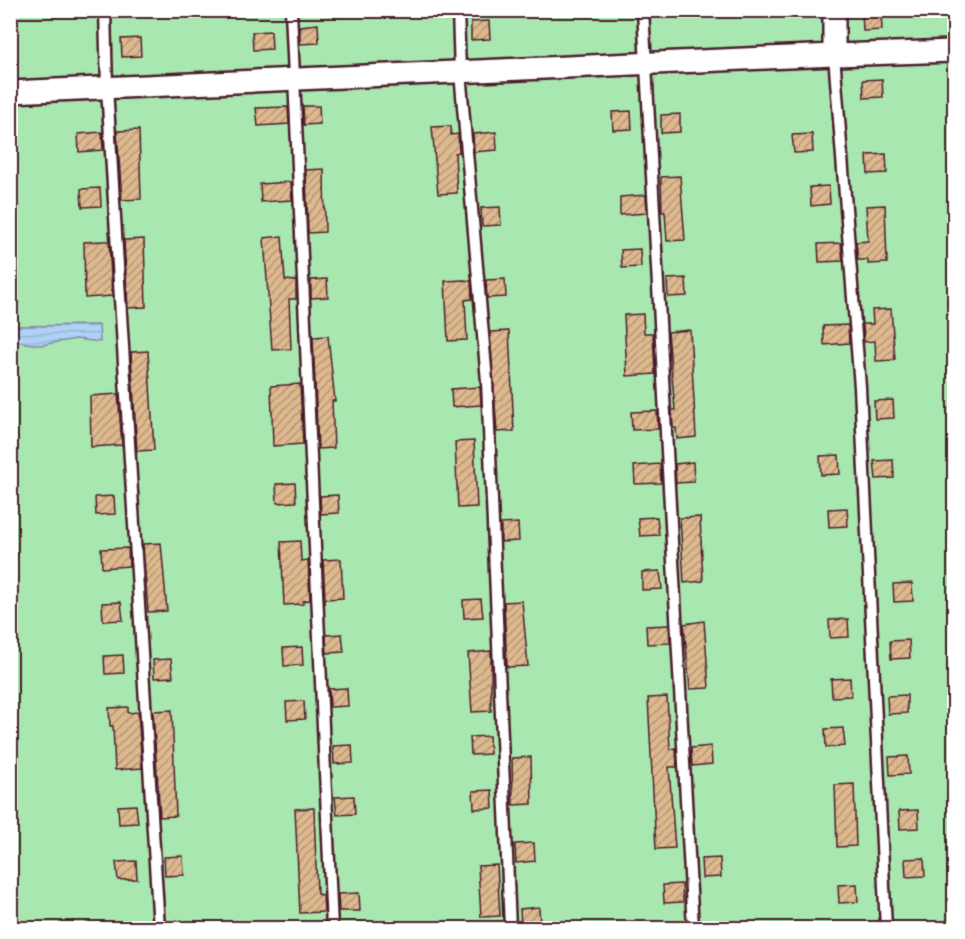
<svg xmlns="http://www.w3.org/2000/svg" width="965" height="939" font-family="Pangolin,sans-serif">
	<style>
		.garden { fill: #a8e7af; stroke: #79836d; stroke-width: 1.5 }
		.water { fill: url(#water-rules); stroke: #858aa5; stroke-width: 1.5 }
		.building { fill: url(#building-hatch); stroke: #4a1f2b; stroke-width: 1.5 }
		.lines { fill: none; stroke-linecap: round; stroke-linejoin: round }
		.service-casing { stroke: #4a1f2b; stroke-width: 15 }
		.minor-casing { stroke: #4a1f2b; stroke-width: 26 }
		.service { stroke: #fff; stroke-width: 10 }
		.minor { stroke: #fff; stroke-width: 21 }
	</style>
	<defs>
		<pattern id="water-rules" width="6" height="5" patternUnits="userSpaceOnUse" patternTransform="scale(1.5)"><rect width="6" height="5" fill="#add2f6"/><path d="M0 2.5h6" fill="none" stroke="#96b4d3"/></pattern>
		<pattern id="building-hatch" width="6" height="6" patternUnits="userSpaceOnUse" patternTransform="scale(1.5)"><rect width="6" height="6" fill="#deb98f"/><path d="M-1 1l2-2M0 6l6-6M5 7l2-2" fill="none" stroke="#b69675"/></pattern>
	</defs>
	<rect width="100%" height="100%" fill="#f5eadd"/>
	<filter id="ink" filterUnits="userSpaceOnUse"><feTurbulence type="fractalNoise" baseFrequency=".0167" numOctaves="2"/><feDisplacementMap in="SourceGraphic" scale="12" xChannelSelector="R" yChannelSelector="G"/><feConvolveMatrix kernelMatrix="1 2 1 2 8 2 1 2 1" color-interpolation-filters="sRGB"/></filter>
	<g filter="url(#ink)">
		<path class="garden" d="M 11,11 L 954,11 L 954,928 L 11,928 Z"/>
		<path class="water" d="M 99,325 L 100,342 L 76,339 L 41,345 L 11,341 L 11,326 Z"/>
		<path class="building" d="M 881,12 L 882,30 L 863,31 L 862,13 Z
			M 489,21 L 490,39 L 471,40 L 471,22 Z
			M 318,24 L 319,43 L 300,44 L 300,26 Z
			M 271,31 L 272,49 L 253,50 L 252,32 Z
			M 140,38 L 141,56 L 122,57 L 121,39 Z
			M 882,79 L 883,97 L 864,98 L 863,80 Z
			M 303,106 L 319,106 L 320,124 L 304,125 Z
			M 288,107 L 289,124 L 258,126 L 256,108 Z
			M 631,111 L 632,129 L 613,130 L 612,112 Z
			M 680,114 L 680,132 L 661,133 L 661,115 Z
			M 451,126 L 451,135 L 458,134 L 459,152 L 455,153 L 457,193 L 438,194 L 432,127 Z
			M 139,130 L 141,199 L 122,200 L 117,131 Z
			M 102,132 L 103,150 L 79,152 L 78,134 Z
			M 496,132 L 497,150 L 474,152 L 473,134 Z
			M 812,134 L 813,152 L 794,153 L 792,135 Z
			M 886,154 L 887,173 L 868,174 L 867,155 Z
			M 324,169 L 325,232 L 308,233 L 306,170 Z
			M 680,176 L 685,240 L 667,241 L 665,212 L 662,212 L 661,177 Z
			M 291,182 L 292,200 L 261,202 L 260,184 Z
			M 829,186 L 830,204 L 811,206 L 810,187 Z
			M 100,188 L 101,206 L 82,207 L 81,189 Z
			M 646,195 L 647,213 L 620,215 L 620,197 Z
			M 885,205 L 887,263 L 868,264 L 868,260 L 858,260 L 856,242 L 868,241 L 866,206 Z
			M 500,207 L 501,225 L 482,226 L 481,208 Z
			M 282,236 L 285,280 L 296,281 L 296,299 L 289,299 L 291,349 L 272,350 L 264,238 Z
			M 144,239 L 146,307 L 128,308 L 124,240 Z
			M 103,241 L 109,241 L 112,296 L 85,298 L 84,242 Z
			M 841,243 L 843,261 L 819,262 L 818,244 Z
			M 640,249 L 641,267 L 622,268 L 621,250 Z
			M 686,278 L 687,296 L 668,297 L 667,279 Z
			M 327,279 L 328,297 L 311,298 L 311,280 Z
			M 505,279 L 506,297 L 487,298 L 486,280 Z
			M 464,280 L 471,281 L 472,299 L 465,300 L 467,340 L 448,341 L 445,281 Z
			M 891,309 L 895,360 L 876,361 L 875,341 L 864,342 L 863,324 L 873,324 L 872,310 Z
			M 643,314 L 644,333 L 653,333 L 655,374 L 627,376 L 624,315 Z
			M 848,325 L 849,343 L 824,345 L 823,326 Z
			M 690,330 L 696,437 L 677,439 L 676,428 L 673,428 L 672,410 L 675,410 L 668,332 Z
			M 509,331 L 514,431 L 497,432 L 490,332 Z
			M 328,336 L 335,401 L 332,401 L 334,448 L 318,449 L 313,337 Z
			M 148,351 L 154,450 L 137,451 L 131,352 Z
			M 300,384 L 303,444 L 273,446 L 271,386 Z
			M 480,387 L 481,405 L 452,407 L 451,389 Z
			M 118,394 L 122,445 L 91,447 L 90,396 Z
			M 893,400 L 894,418 L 875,419 L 874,401 Z
			M 657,411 L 658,429 L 632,430 L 631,412 Z
			M 474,441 L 477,507 L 458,508 L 455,442 Z
			M 839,455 L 840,474 L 821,475 L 820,456 Z
			M 893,460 L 894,478 L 876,479 L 874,461 Z
			M 693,462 L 694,482 L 676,483 L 675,464 Z
			M 660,464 L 661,483 L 635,484 L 634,466 Z
			M 295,483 L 296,502 L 277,503 L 276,484 Z
			M 338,495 L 339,513 L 321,514 L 320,496 Z
			M 114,496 L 115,514 L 96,515 L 95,497 Z
			M 847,508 L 848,526 L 829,527 L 828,509 Z
			M 657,517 L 659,535 L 640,536 L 638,518 Z
			M 700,517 L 703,581 L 684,583 L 680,518 Z
			M 518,523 L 519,541 L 501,542 L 501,524 Z
			M 300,541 L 301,561 L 308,560 L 310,600 L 303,601 L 303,604 L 284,605 L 281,542 Z
			M 161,543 L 167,611 L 148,612 L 143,544 Z
			M 128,548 L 129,566 L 102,568 L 101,549 Z
			M 341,559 L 343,598 L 325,599 L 323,560 Z
			M 660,571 L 662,589 L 642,590 L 642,572 Z
			M 912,583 L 913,601 L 894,602 L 893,584 Z
			M 481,599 L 483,617 L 464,618 L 463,600 Z
			M 522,601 L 528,666 L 507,667 L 504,602 Z
			M 121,602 L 123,620 L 103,621 L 102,603 Z
			M 848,619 L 849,637 L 830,638 L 829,620 Z
			M 704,621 L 709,688 L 690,689 L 684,624 Z
			M 669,625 L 670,643 L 647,644 L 646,626 Z
			M 342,634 L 344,652 L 327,653 L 326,635 Z
			M 909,640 L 910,658 L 891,659 L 890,641 Z
			M 302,647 L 303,665 L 284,666 L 283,648 Z
			M 491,651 L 491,711 L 472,712 L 468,653 Z
			M 123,655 L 124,673 L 105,674 L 104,656 Z
			M 171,659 L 173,677 L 154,678 L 153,660 Z
			M 850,678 L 851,696 L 832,697 L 831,679 Z
			M 347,688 L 348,706 L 330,707 L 329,689 Z
			M 907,695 L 907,713 L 888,714 L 887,696 Z
			M 667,697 L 670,749 L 676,748 L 677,767 L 669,767 L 675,848 L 656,849 L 648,698 Z
			M 304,701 L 305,719 L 287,720 L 286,702 Z
			M 128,707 L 128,713 L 138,712 L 142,768 L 115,770 L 113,726 L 110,726 L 109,708 Z
			M 172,710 L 176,816 L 160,817 L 153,711 Z
			M 843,728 L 845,746 L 826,747 L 825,729 Z
			M 489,736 L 490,754 L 471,755 L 470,737 Z
			M 352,745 L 353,763 L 334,764 L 333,746 Z
			M 711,746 L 712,764 L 692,766 L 691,748 Z
			M 908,756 L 909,774 L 890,775 L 889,757 Z
			M 531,757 L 532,804 L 513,805 L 512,758 Z
			M 854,784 L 856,846 L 837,847 L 835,785 Z
			M 492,790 L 493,808 L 474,809 L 473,791 Z
			M 354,796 L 355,814 L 337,815 L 335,797 Z
			M 136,805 L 138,823 L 119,824 L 118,806 Z
			M 314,808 L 317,894 L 323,895 L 324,912 L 300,913 L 295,809 Z
			M 918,810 L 919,828 L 900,829 L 899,811 Z
			M 534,843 L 535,861 L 516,863 L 515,844 Z
			M 183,856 L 184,875 L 165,876 L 164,857 Z
			M 720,858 L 721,877 L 702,878 L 701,859 Z
			M 924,858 L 925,876 L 906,877 L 905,859 Z
			M 136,861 L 137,879 L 118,880 L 116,862 Z
			M 497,865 L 500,916 L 481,917 L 478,866 Z
			M 682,884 L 683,902 L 664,903 L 663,885 Z
			M 857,884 L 858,902 L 839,903 L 838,885 Z
			M 359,893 L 360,911 L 339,911 L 338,894 Z
			M 539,907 L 540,926 L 521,927 L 520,909 Z"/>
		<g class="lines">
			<defs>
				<path id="service" d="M 105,10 L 107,88 L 159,928
					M 291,10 L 332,928
					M 458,10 L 460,72 L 487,381 L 510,928
					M 643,10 L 693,928
					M 834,55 L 860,387 L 886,928"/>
				<path id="minor" d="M 834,55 L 954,51
					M 10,92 L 834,55 L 834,10"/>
			</defs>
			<use href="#service" class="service-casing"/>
			<use href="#minor" class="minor-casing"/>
			<use href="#service" class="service"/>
			<use href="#minor" class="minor"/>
		</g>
	</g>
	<rect width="965" height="939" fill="none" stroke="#fff" stroke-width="36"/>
	<rect x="18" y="18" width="929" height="903" fill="none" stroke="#4a1f2b" stroke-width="2" filter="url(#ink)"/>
</svg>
